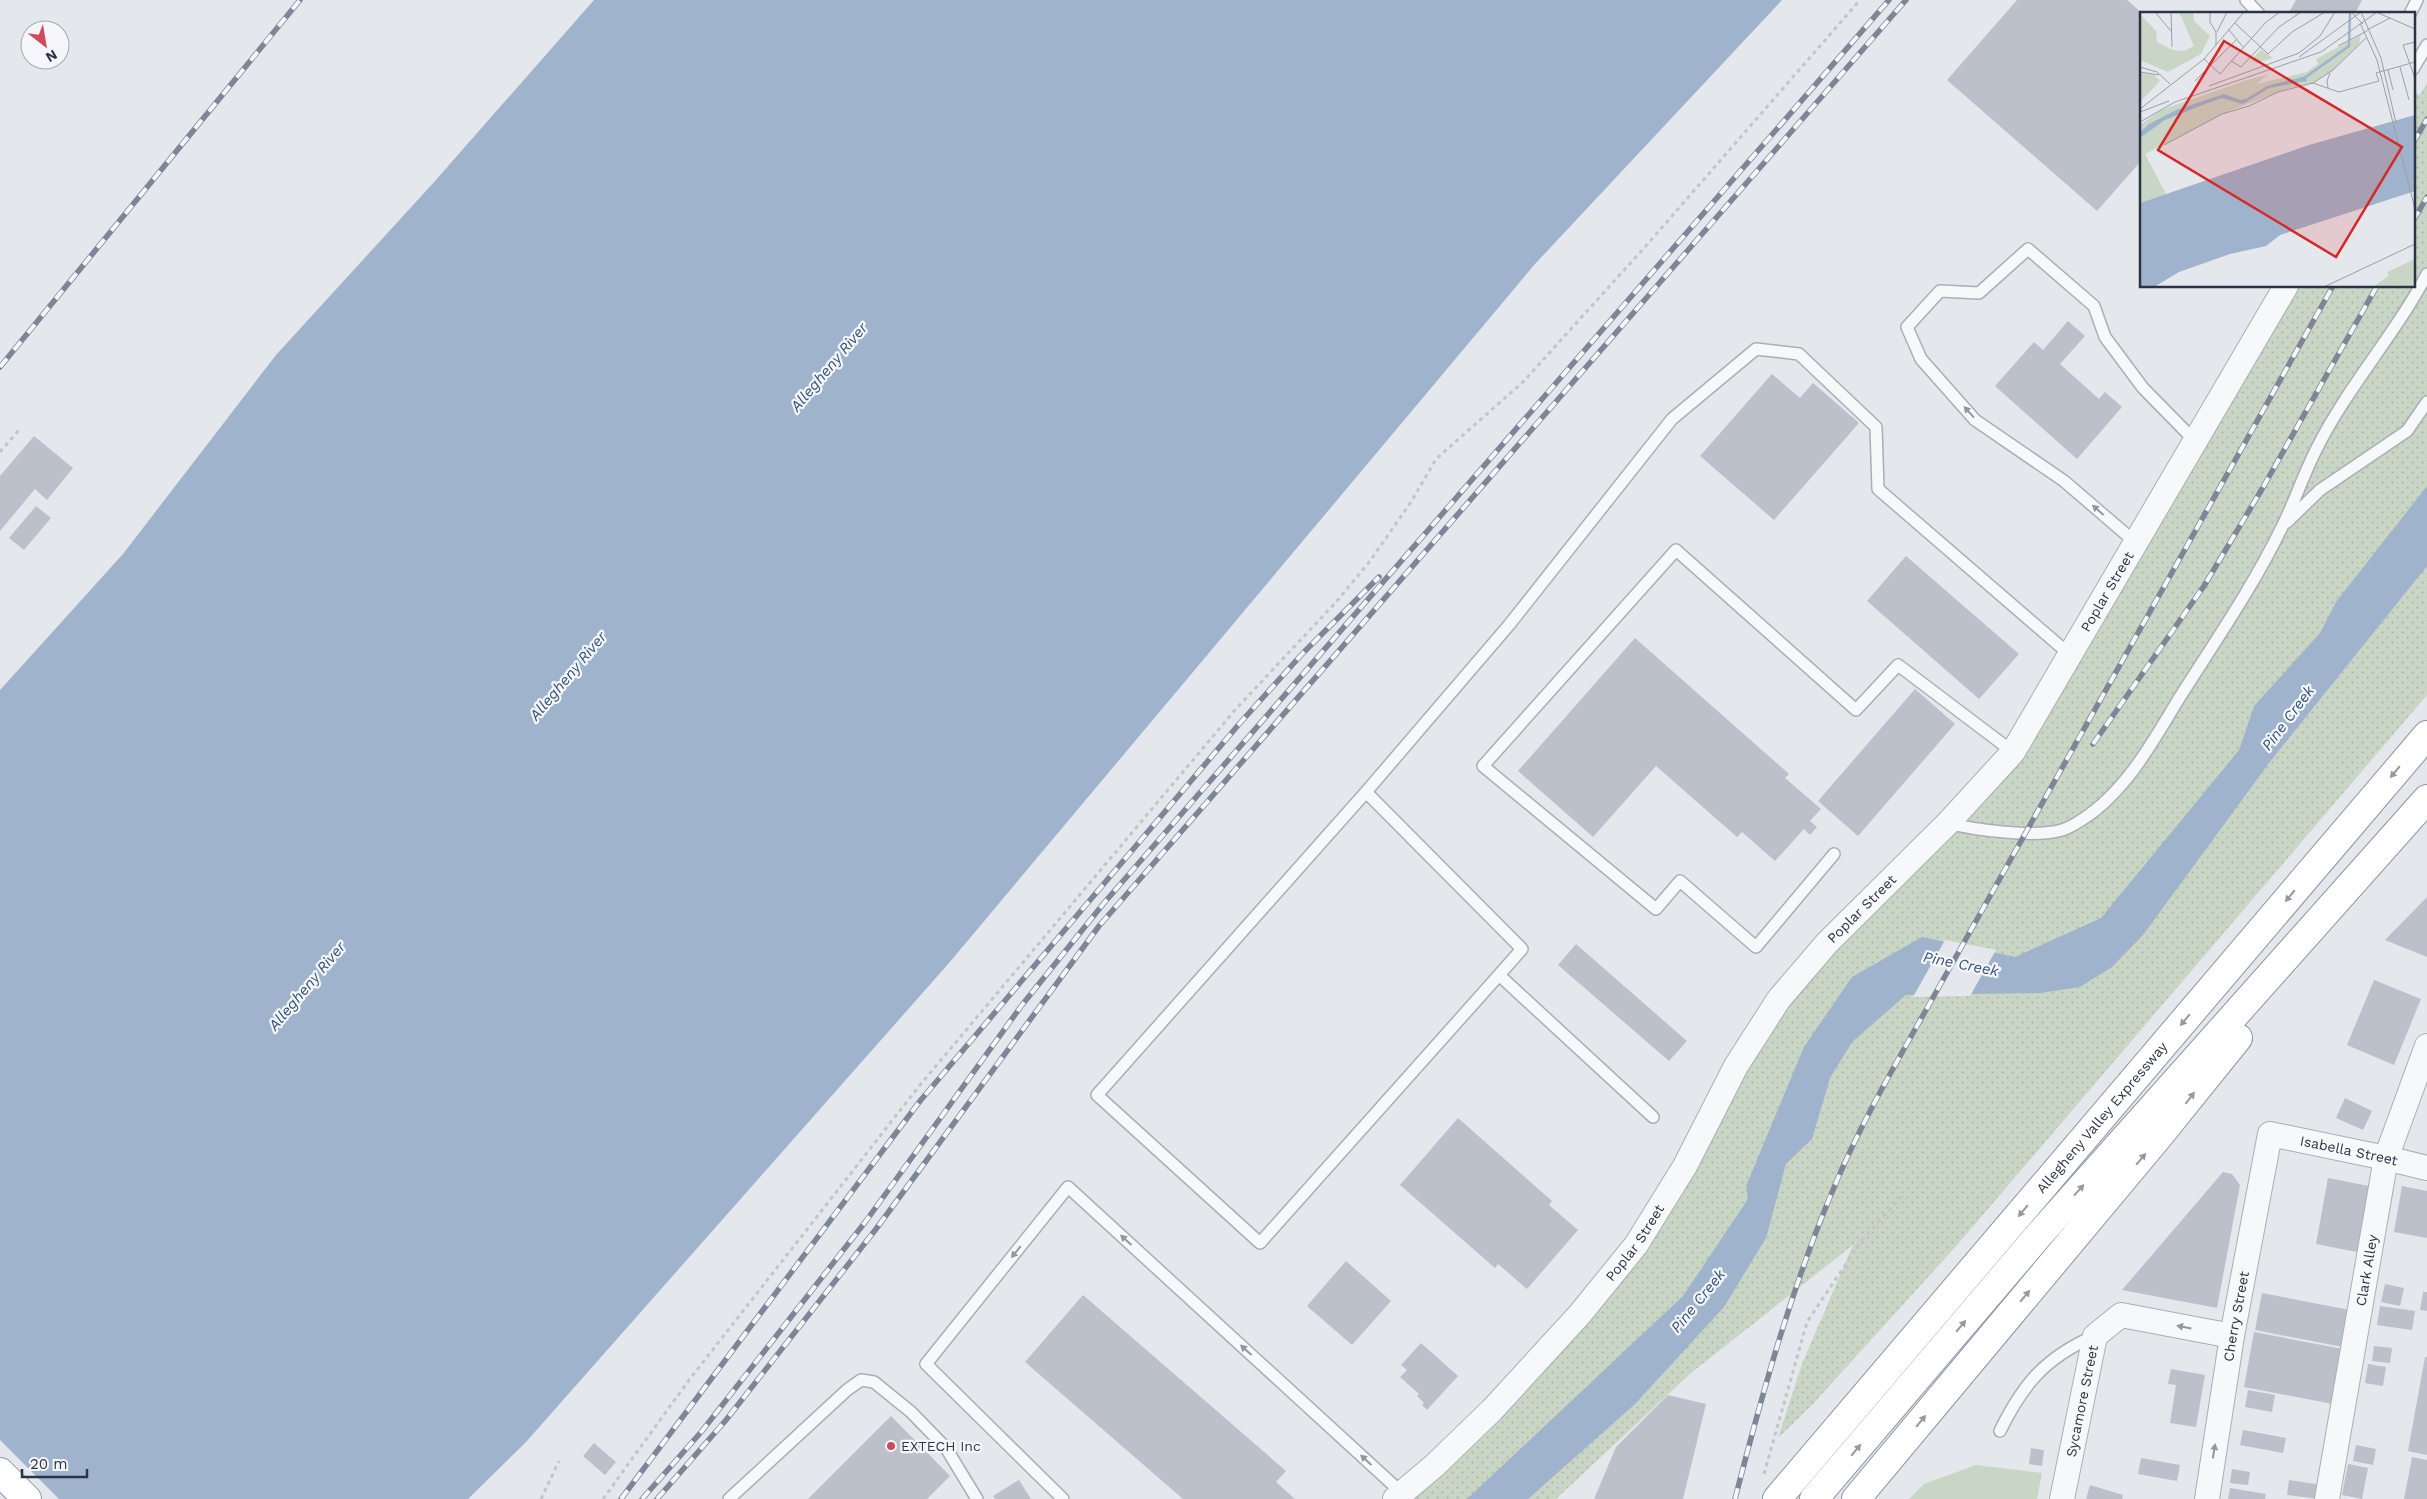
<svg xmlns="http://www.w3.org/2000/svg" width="2427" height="1499" font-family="'Work Sans',sans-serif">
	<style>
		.grass { fill: url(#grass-dots) }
		.green { fill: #c9d6c5 }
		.water { fill: #9fb4cc }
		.pier { fill: #e4e7ec }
		.building { fill: #bbc0ca }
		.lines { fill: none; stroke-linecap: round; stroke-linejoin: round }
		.service-casing { stroke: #a9aeb7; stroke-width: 14 }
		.minor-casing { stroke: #a9aeb7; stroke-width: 26 }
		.trunk-casing { stroke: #8b94a3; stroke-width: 30 }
		.motorway-casing { stroke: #8b94a3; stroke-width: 30 }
		.path { stroke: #c2c5cb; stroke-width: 3; stroke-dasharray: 4 4; stroke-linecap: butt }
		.service { stroke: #f7f8fa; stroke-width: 11 }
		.minor { stroke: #f7f8fa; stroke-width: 24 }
		.trunk { stroke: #fff; stroke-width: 28 }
		.motorway { stroke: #fff; stroke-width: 28 }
		.rail-casing { stroke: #7d8696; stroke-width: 5.5 }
		.rail { stroke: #f4f6f9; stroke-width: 4; stroke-dasharray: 11; stroke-linecap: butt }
		.oneway { fill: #9196a0 }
		.oneway2 { fill: #959aa2 }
		.poi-dot { fill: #d1495b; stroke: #f4f6f9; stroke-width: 2 }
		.labels { text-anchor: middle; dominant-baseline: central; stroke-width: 4.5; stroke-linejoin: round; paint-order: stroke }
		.street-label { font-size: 14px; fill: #2b3445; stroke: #f4f6f9 }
		.poi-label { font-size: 14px; fill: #2b3445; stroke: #f4f6f9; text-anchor: start }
		.water-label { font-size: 15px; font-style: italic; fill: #34527a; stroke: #f4f6f9 }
		.inset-river { fill: none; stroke: #9fb4cc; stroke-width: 2.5 }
		.inset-road { fill: none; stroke: #9a9fa9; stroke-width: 1 }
		.view { fill: #d62828; fill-opacity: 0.15; stroke: #d62828; stroke-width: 2.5 }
		.inset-edge { fill: none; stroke: #2b3445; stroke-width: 2.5 }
	</style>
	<defs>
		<pattern id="grass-dots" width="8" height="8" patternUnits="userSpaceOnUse" patternTransform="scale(1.25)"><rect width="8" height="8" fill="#c9d6c5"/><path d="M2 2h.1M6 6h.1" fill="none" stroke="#adb8ab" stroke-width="1.8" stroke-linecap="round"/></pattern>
	</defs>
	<rect width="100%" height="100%" fill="#e4e7ec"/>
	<path class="grass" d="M 2427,83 L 2427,695 L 1958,1244 L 1812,1405 L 1778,1438 L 1802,1364 L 1853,1245 L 1691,1373 L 1556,1499 L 1395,1499 L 1580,1314 L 1779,999 L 1969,800 L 2286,286 L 2413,286 L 2413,91 L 2420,95 Z"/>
	<path class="green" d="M 1976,1465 L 2042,1473 L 2037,1499 L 1909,1499 L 1924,1484 Z"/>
	<path class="water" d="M 594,0 L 1782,0 L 1535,264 L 949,963 L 526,1442 L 468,1499 L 0,1499 L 0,690 L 123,554 L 276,355 L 435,181 Z
		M 2427,486 L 2427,566 L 2269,763 L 2143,935 L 2112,967 L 2080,987 L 2040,993 L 1906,995 L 1852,1042 L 1830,1078 L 1812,1139 L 1786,1164 L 1766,1238 L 1724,1307 L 1635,1404 L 1528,1499 L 1467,1499 L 1683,1296 L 1748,1199 L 1746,1186 L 1804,1047 L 1852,977 L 1922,937 L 2015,957 L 2101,918 L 2239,750 L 2254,706 L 2320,633 L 2336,602 Z"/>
	<path class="pier" d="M 1945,940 L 1996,950 L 1970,996 L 1913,997 Z
		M 0,1440 L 59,1499 L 0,1499 Z"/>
	<path class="building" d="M 2017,0 L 2127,0 L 2143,14 L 2141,14 L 2141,161 L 2097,211 L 1947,80 Z
		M 2296,0 L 2362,0 L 2355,14 L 2288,14 Z
		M 2068,321 L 2085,336 L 2060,364 L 2099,399 L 2105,392 L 2122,407 L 2077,459 L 1995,386 L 2034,342 L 2043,350 Z
		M 1772,374 L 1800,398 L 1813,383 L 1859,423 L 1774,520 L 1700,456 Z
		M 34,436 L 73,468 L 47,500 L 35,489 L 0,531 L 0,476 Z
		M 36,506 L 51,518 L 24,550 L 9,538 Z
		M 1906,556 L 2019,654 L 1979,699 L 1867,601 Z
		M 1635,638 L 1789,774 L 1785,778 L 1821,809 L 1810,821 L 1817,827 L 1810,835 L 1804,829 L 1775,861 L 1742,832 L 1737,837 L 1656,766 L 1593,837 L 1518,771 Z
		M 1915,689 L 1955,724 L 1858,836 L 1818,801 Z
		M 2427,897 L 2427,957 L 2385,940 Z
		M 1576,944 L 1687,1041 L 1669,1061 L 1558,965 Z
		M 2374,980 L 2421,999 L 2394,1065 L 2347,1045 Z
		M 2345,1098 L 2372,1111 L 2363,1130 L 2336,1118 Z
		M 1458,1118 L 1552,1201 L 1549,1205 L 1578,1230 L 1527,1289 L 1498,1264 L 1495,1268 L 1400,1185 Z
		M 2223,1172 L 2232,1174 L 2240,1185 L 2217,1308 L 2122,1290 Z
		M 2328,1178 L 2374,1187 L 2362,1253 L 2316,1244 Z
		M 2402,1186 L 2427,1191 L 2427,1238 L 2394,1232 Z
		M 1346,1261 L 1391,1301 L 1352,1345 L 1307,1306 Z
		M 2385,1284 L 2404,1288 L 2400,1306 L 2381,1302 Z
		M 2423,1292 L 2427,1292 L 2427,1311 L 2420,1310 Z
		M 2262,1293 L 2355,1311 L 2348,1348 L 2255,1330 Z
		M 1083,1295 L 1286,1471 L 1276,1482 L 1295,1499 L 1183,1499 L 1025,1362 Z
		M 2380,1306 L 2415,1311 L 2412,1330 L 2377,1325 Z
		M 2254,1332 L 2348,1350 L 2338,1405 L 2244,1387 Z
		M 1421,1343 L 1458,1376 L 1427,1410 L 1422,1405 L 1424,1403 L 1417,1396 L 1419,1394 L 1400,1377 L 1407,1370 L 1401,1365 Z
		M 2374,1346 L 2392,1348 L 2390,1363 L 2372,1361 Z
		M 2425,1357 L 2427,1357 L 2427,1455 L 2408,1451 Z
		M 2368,1364 L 2386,1367 L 2383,1386 L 2365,1383 Z
		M 2171,1369 L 2205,1375 L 2196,1427 L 2170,1423 L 2176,1385 L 2168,1384 Z
		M 2248,1390 L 2275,1395 L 2272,1412 L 2245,1407 Z
		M 1668,1395 L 1706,1404 L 1683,1499 L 1594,1499 L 1616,1447 Z
		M 891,1416 L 950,1476 L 927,1499 L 808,1499 Z
		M 2243,1430 L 2286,1438 L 2283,1453 L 2240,1445 Z
		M 594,1443 L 616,1462 L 605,1475 L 583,1456 Z
		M 2356,1445 L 2376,1449 L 2373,1465 L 2353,1461 Z
		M 2031,1448 L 2044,1450 L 2042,1466 L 2029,1464 Z
		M 2412,1457 L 2427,1460 L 2427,1499 L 2404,1499 Z
		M 2141,1458 L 2180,1465 L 2177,1481 L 2138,1474 Z
		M 2348,1464 L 2368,1468 L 2362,1499 L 2342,1495 Z
		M 2232,1469 L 2250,1472 L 2248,1485 L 2230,1483 Z
		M 1019,1480 L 1031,1499 L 995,1499 L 993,1496 Z
		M 2289,1480 L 2322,1485 L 2320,1499 L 2287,1495 Z
		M 2090,1485 L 2123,1495 L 2122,1499 L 2086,1499 Z
		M 2230,1488 L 2266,1494 L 2265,1499 L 2228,1499 Z"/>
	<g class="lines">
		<defs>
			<path id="service" d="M 2246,0 L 2259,14
				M 2410,14 L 2417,0
				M 2413,69 L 2427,45
				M 2287,522 L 2320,490 L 2407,431 L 2427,402
				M 2135,542 L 2064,481 L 1975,420 L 1921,359 L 1907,327 L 1940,291 L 1979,293 L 2028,249 L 2094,306 L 2105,337 L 2143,388 L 2195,441
				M 1366,792 L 1522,949 L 1499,975
				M 1948,823 C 1974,830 2036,838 2062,830 C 2069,828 2077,823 2083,819 C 2125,792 2153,742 2178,700 C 2214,643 2253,587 2282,527 C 2295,501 2304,473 2317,448 C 2348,386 2395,335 2427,274
				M 1834,854 L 1756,947 L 1680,881 L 1656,909 L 1483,766 L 1676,550 L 1856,710 L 1898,665 L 2013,752
				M 1653,1117 L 1499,975 L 1260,1243 L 1097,1095 L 1366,792 L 1509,625 L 1672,419 L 1756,349 L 1799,354 L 1876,427 L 1878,489 L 2069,654
				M 2000,1431 C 2023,1384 2045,1358 2094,1336
				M 729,1499 L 847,1390 L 861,1380 L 874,1382 L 911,1412 L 946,1448 L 977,1499
				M 1063,1499 L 926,1364 L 1068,1187 L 1402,1493"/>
			<g id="minor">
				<path id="s1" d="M 1395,1499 L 1434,1466 L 1492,1410 L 1580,1314 L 1636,1245 L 1685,1166 L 1736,1066 L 1779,999 L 1827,943 L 1948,823 L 2013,752 L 2286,286"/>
				<path id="s2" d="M 2062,1499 L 2095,1336 L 2121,1315 L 2232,1336"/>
				<path id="s3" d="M 2207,1499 L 2232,1336 L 2270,1134 L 2386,1158 L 2427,1168"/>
				<path id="s4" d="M 2327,1499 L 2386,1158 L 2427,1046"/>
			</g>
			<path id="trunk" d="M 0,1472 L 27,1499"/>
			<g id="motorway">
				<path id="s5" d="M 1777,1499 L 2427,735"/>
				<path d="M 1814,1499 L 2038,1236 L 2427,799"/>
				<path d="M 1856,1499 L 2159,1136 L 2238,1038"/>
			</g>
		</defs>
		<use href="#service" class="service-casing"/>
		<use href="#minor" class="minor-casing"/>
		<use href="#trunk" class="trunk-casing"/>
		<use href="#motorway" class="motorway-casing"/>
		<path class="path" d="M 0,452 L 19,430
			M 1764,1474 L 1807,1322 L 1862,1240 L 1904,1194
			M 541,1499 L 559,1461
			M 603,1499 L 689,1380 L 920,1085 L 1235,710 L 1337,601 L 1370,561 L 1411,502 L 1436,459 L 1523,382 L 1645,247 L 1860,0"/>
		<use href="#service" class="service"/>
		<use href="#minor" class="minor"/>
		<use href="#trunk" class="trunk"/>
		<use href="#motorway" class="motorway"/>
		<defs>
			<path id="rail" d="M 2413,143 L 2427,119
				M 2413,221 L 2427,197
				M 0,367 L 300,0
				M 2093,744 L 2204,586 L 2262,489 L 2377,286
				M 621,1499 L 920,1101 L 1240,723 L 1303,653 L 1379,577
				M 642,1499 L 702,1431 L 866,1221 L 1022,1005 L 1104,903 L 1889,0
				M 657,1499 L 726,1420 L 876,1229 L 1099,926 L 1906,0
				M 1735,1499 C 1763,1390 1793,1282 1838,1178 C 1863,1120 1895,1065 1926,1010 L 2333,286"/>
		</defs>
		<use href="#rail" class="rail-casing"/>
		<use href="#rail" class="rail"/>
	</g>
	<defs><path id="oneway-solid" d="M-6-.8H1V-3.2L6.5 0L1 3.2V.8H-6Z" transform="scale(1.25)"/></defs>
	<g class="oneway">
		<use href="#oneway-solid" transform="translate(1969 412) rotate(-132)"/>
		<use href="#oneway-solid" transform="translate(2098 510) rotate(-139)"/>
		<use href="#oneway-solid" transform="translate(1126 1240) rotate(-138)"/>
		<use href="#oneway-solid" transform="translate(1016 1252) rotate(129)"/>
		<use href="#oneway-solid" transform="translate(2184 1327) rotate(-169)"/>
		<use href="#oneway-solid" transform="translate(1246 1350) rotate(-138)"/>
		<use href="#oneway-solid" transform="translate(2214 1451) rotate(-81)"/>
		<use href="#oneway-solid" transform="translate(1366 1460) rotate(-137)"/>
	</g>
	<g class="oneway2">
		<use href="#oneway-solid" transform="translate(2395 772) rotate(130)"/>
		<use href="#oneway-solid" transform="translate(2290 896) rotate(130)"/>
		<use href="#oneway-solid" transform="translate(2185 1020) rotate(130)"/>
		<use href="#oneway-solid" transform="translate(2190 1098) rotate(-52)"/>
		<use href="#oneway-solid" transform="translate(2141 1159) rotate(-50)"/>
		<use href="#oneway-solid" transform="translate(2079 1190) rotate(-48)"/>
		<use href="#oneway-solid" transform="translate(2023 1211) rotate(130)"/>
		<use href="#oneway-solid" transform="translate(2025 1296) rotate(-50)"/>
		<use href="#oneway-solid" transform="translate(1961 1326) rotate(-50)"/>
		<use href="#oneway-solid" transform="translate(1921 1421) rotate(-50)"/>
		<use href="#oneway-solid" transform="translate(1856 1450) rotate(-50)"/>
	</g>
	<circle class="poi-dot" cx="891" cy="1446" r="5"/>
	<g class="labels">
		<g class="street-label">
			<text stroke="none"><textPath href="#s1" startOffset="1162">Poplar Street</textPath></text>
			<text stroke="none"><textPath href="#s1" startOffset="758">Poplar Street</textPath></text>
			<text stroke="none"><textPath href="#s5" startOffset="501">Allegheny Valley Expressway</textPath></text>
			<text stroke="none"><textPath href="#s3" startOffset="451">Isabella Street</textPath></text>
			<text stroke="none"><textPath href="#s1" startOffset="352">Poplar Street</textPath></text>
			<text stroke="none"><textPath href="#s4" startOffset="232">Clark Alley</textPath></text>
			<text stroke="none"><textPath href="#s3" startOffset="185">Cherry Street</textPath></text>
			<text stroke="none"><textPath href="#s2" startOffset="100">Sycamore Street</textPath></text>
		</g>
		<g class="poi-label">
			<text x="901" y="1446">EXTECH Inc</text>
		</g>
		<g class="water-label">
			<text transform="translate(829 367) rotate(-50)">Allegheny River</text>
			<text transform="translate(568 676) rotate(-50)">Allegheny River</text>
			<text transform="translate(2288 718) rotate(-53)">Pine Creek</text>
			<text transform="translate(1961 964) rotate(11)">Pine Creek</text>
			<text transform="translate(307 986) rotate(-50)">Allegheny River</text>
			<text transform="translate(1698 1301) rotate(-51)">Pine Creek</text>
		</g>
	</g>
	<g transform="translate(2140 12)">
		<rect width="275" height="275" fill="#e4e7ec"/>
		<path d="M 221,23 L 219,32 L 193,58 L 173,71 L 149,76 L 89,99 L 5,142 L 26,182 L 0,191 L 0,113 L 21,98 L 107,68 L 129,62 L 116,72 L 167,60 L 178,52 L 176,47 Z" fill="#c9d6c5"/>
		<path d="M 39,0 L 53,0 L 54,9 L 70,24 L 61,42 L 28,60 L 0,48 L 0,2 L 16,19 L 17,30 L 33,38 L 44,39 L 54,34 ZM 0,61 L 14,63 L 20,69 L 0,90 ZM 275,253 L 275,273 L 233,275 L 254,260 Z" fill="#c9d6c5"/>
		<path d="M 121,38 L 133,46 L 116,51 L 111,48 ZM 275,247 L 275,256 L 251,267 L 247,260 ZM 275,259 L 275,275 L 257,275 L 253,269 Z" fill="#c9d6c5"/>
		<path d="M 166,64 L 167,69 L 129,76 L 103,92 L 82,86 L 65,92 L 25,108 L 0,126 L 0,120 L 9,112 L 36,98 L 84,82 L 100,88 L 106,87 L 127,74 ZM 275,103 L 275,179 L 140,223 L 126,234 L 90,242 L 39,260 L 14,275 L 0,275 L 0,191 L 169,133 Z" fill="#9fb4cc"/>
		<path class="inset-river" d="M 163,67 L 209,34 L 210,0"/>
		<path class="inset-road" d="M 15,0 L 31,19M 31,0 L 32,35M 70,0 L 70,10 L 76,20 L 76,33M 211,0 L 223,12M 221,0 L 241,46 L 256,111M 236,0 L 275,17M 95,11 L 128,42 L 152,20 L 185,0M 220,11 L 237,48 L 275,197M 89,18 L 103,35M 227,18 L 250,6M 77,20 L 87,0M 275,30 L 263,33 L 275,66M 198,34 L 227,19M 159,45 L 221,0M 64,47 L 80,62 L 126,10 L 140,0M 91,49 L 101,55 L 139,15 L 161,0M 0,55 L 17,60 L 30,72M 260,55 L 269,88M 248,58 L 253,78M 0,60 L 19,63M 236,61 L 275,50M 55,69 L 97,27M 173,71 L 199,80 L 239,69 L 236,61M 69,74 L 159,41 L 180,24 L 195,0M 188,76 L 187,69 L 190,61M 0,97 L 64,47 L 104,0M 0,100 L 29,89M 0,110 L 35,90 L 181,40 L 237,0M 24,133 L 82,102 L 109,94 L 138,80 L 173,71 L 193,58 L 227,25M 184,275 L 275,232"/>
		<path class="view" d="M 84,29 L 262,135 L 196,245 L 18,138 Z"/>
		<rect width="275" height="275" class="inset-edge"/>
	</g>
	<g transform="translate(45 45) rotate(149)"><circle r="24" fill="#f4f6f9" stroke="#a4a8b1"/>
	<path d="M0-4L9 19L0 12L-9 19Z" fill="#d1495b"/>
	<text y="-8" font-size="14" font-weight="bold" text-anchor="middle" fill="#2b3445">N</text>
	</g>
	<path d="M22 1469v8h65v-8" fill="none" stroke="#2b3445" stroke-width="2.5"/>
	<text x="30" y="1469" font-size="15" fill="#2b3445" stroke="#f4f6f9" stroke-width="4" paint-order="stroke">20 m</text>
</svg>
